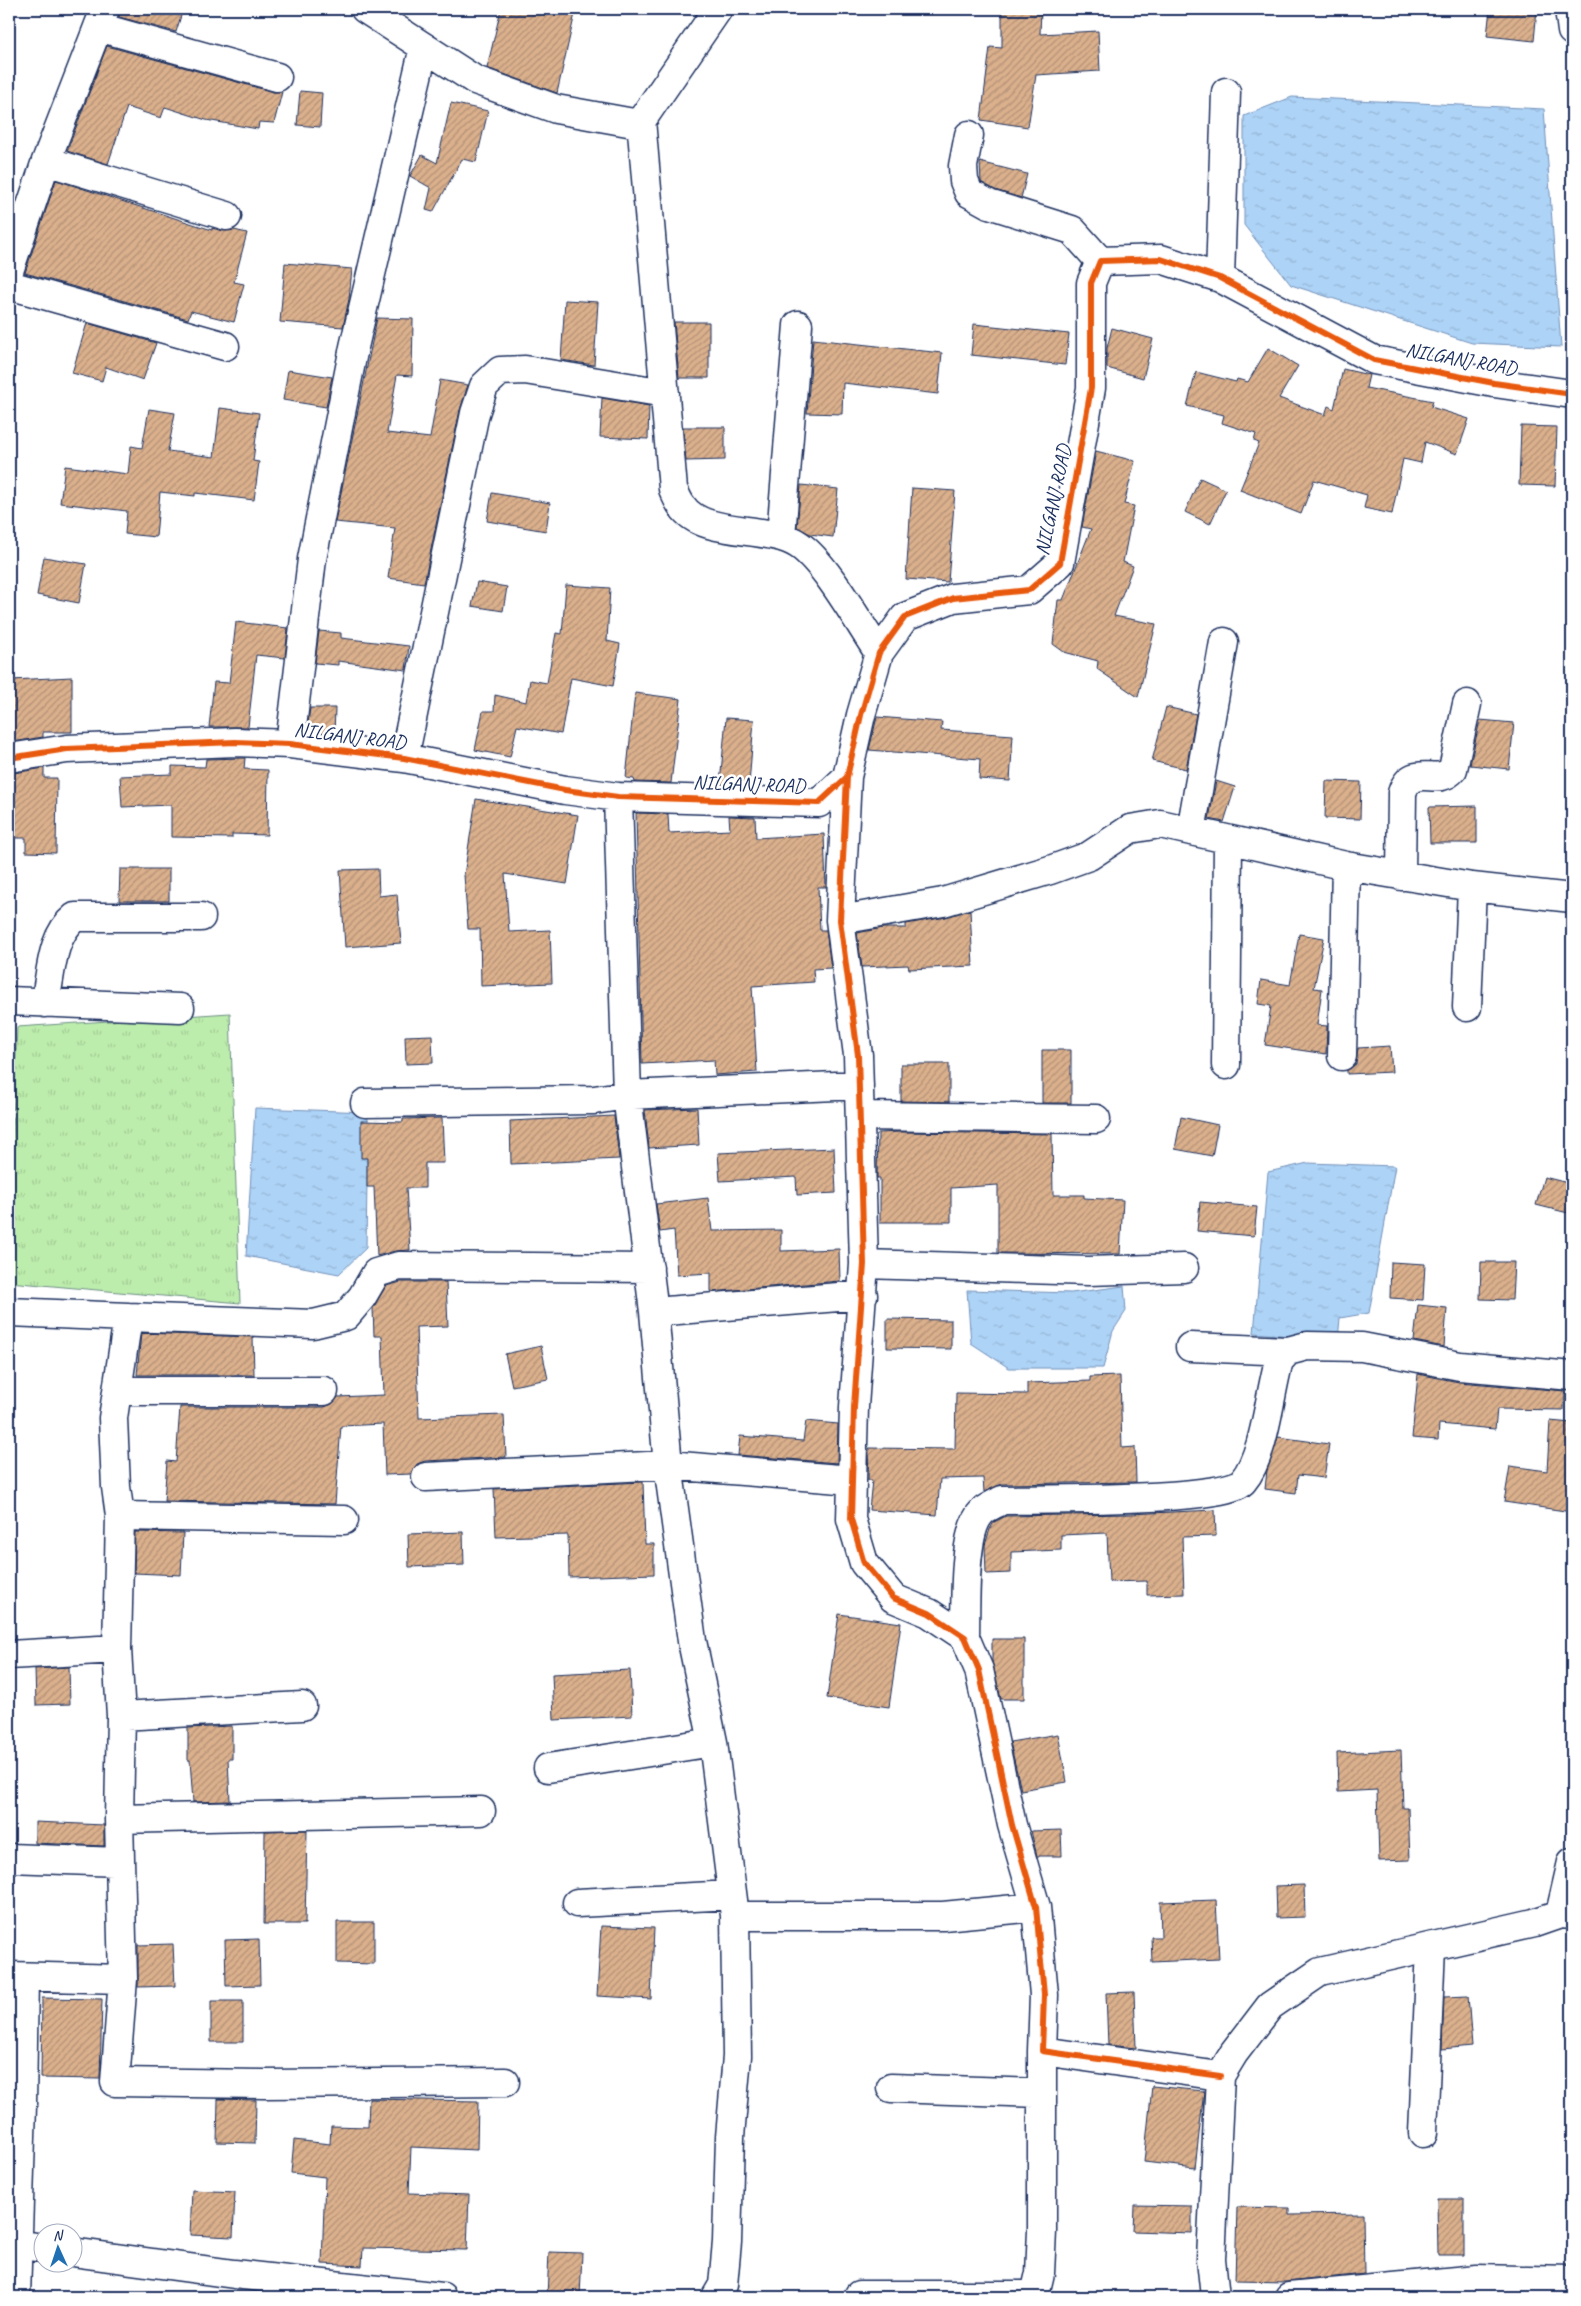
<svg xmlns="http://www.w3.org/2000/svg" width="1581" height="2306" font-family="Caveat,sans-serif">
	<style>
		.grass { fill: url(#grass-tufts); stroke: #6c8e85 }
		.water { fill: url(#water-ripples); stroke: #7391b9 }
		.building { fill: url(#building-hatch); stroke: #1b2f5e }
		.lines { fill: none; stroke-linecap: round; stroke-linejoin: round }
		.minor-casing { stroke: #1b2f5e; stroke-width: 31 }
		.tertiary-casing { stroke: #1b2f5e; stroke-width: 31 }
		.minor { stroke: #fff; stroke-width: 28 }
		.tertiary { stroke: #fff; stroke-width: 28 }
		.cycleway-casing { stroke: #fff; stroke-width: 9 }
		.cycleway { stroke: #e8590c; stroke-width: 6 }
		.labels { text-anchor: middle; dominant-baseline: central; stroke-width: 5; stroke-linejoin: round; paint-order: stroke }
		.street-label { font-size: 20px; fill: #1b2f5e; stroke: #fff }
	</style>
	<defs>
		<pattern id="grass-tufts" width="24" height="20" patternUnits="userSpaceOnUse" patternTransform="scale(1.25)"><rect width="24" height="20" fill="#bdedac"/><path d="M3 7l-1-3M5 7V3M7 7l1-3M15 17l-1-3M17 17v-4M19 17l1-3" fill="none" stroke="#a2cc96"/></pattern>
		<pattern id="water-ripples" width="26" height="14" patternUnits="userSpaceOnUse" patternTransform="scale(1.25)"><rect width="26" height="14" fill="#add3f6"/><path d="M2 4q2-2 4 0t4 0M15 11q2-2 4 0t4 0" fill="none" stroke="#94b5d5"/></pattern>
		<pattern id="building-hatch" width="6" height="6" patternUnits="userSpaceOnUse" patternTransform="scale(1.25)"><rect width="6" height="6" fill="#dbb08c"/><path d="M-1 1l2-2M0 6l6-6M5 7l2-2" fill="none" stroke="#b19076"/></pattern>
	</defs>
	<rect width="100%" height="100%" fill="#fff"/>
	<filter id="ink" filterUnits="userSpaceOnUse"><feTurbulence type="fractalNoise" baseFrequency=".02" numOctaves="2"/><feDisplacementMap in="SourceGraphic" scale="10" xChannelSelector="R" yChannelSelector="G"/><feConvolveMatrix kernelMatrix="1 2 1 2 8 2 1 2 1" color-interpolation-filters="sRGB"/></filter>
	<g filter="url(#ink)">
		<path class="grass" d="M 230,1013 L 240,1303 L 9,1282 L 9,1219 L 17,1027 Z"/>
		<path class="water" d="M 1292,97 L 1544,109 L 1561,347 L 1472,343 L 1291,285 L 1244,225 L 1244,116 Z
			M 255,1108 L 368,1112 L 366,1248 L 339,1274 L 246,1256 Z
			M 1308,1163 L 1395,1166 L 1369,1313 L 1340,1318 L 1338,1340 L 1254,1333 L 1268,1172 Z
			M 1124,1286 L 1126,1311 L 1113,1331 L 1103,1368 L 1009,1368 L 971,1343 L 967,1290 L 1071,1293 Z"/>
		<path class="building" d="M 120,9 L 183,9 L 176,32 L 119,17 Z
			M 501,9 L 576,9 L 557,93 L 487,68 Z
			M 1002,9 L 1041,9 L 1040,34 L 1098,31 L 1100,71 L 1036,75 L 1028,127 L 981,120 L 990,47 L 1002,48 Z
			M 1490,9 L 1537,9 L 1534,41 L 1487,36 Z
			M 107,46 L 273,92 L 282,92 L 274,123 L 259,122 L 258,129 L 206,120 L 165,107 L 161,118 L 127,107 L 108,164 L 67,151 Z
			M 300,91 L 322,93 L 320,127 L 297,125 Z
			M 451,103 L 488,111 L 476,162 L 462,159 L 433,212 L 426,210 L 431,188 L 410,176 L 422,155 L 437,163 Z
			M 980,162 L 1027,174 L 1021,198 L 995,190 L 981,182 Z
			M 56,180 L 212,230 L 212,228 L 223,231 L 234,230 L 247,233 L 234,282 L 244,284 L 234,322 L 191,311 L 188,319 L 25,273 Z
			M 285,263 L 352,269 L 349,299 L 343,327 L 280,322 Z
			M 565,300 L 598,302 L 594,365 L 561,360 Z
			M 377,318 L 413,319 L 412,376 L 397,375 L 387,433 L 430,438 L 440,380 L 468,385 L 460,410 L 424,583 L 388,578 L 395,528 L 335,522 Z
			M 674,322 L 709,322 L 709,378 L 679,378 Z
			M 87,323 L 156,343 L 143,380 L 106,367 L 102,381 L 72,373 Z
			M 974,324 L 1069,334 L 1065,365 L 971,355 Z
			M 1112,328 L 1153,339 L 1143,378 L 1107,368 L 1107,348 Z
			M 813,339 L 942,353 L 938,394 L 843,383 L 842,414 L 807,413 Z
			M 1268,348 L 1298,366 L 1279,398 L 1325,415 L 1328,406 L 1334,409 L 1343,369 L 1369,375 L 1366,388 L 1433,401 L 1431,407 L 1469,419 L 1457,454 L 1425,442 L 1421,463 L 1403,459 L 1392,514 L 1364,508 L 1367,495 L 1314,480 L 1301,514 L 1240,490 L 1259,443 L 1254,441 L 1256,434 L 1222,423 L 1224,415 L 1187,406 L 1196,372 L 1236,382 L 1237,379 L 1248,382 Z
			M 288,370 L 332,377 L 326,407 L 283,400 Z
			M 602,398 L 649,406 L 648,439 L 600,437 Z
			M 220,408 L 259,413 L 253,461 L 259,462 L 254,500 L 195,493 L 195,496 L 160,492 L 156,537 L 125,534 L 127,511 L 60,503 L 65,466 L 128,474 L 131,446 L 142,448 L 149,409 L 175,413 L 168,451 L 214,457 Z
			M 1521,426 L 1557,427 L 1555,486 L 1519,485 Z
			M 683,427 L 725,427 L 725,460 L 686,461 Z
			M 1096,451 L 1135,461 L 1124,504 L 1134,506 L 1123,562 L 1133,566 L 1114,616 L 1156,624 L 1138,697 L 1097,669 L 1098,661 L 1064,652 L 1053,644 L 1058,600 L 1063,600 L 1091,529 L 1082,527 Z
			M 1200,478 L 1226,490 L 1210,524 L 1185,512 Z
			M 801,485 L 838,489 L 833,537 L 810,534 L 797,527 Z
			M 912,488 L 955,491 L 948,582 L 906,579 Z
			M 492,493 L 550,503 L 546,531 L 487,521 Z
			M 44,557 L 86,564 L 79,603 L 37,595 Z
			M 477,582 L 507,587 L 503,611 L 472,606 Z
			M 566,585 L 610,588 L 607,641 L 620,644 L 613,686 L 571,678 L 561,734 L 517,726 L 510,757 L 475,750 L 483,711 L 494,711 L 495,695 L 526,702 L 530,680 L 547,683 L 556,633 L 562,634 Z
			M 236,622 L 288,628 L 285,658 L 256,655 L 248,727 L 209,727 L 214,682 L 229,683 Z
			M 319,631 L 341,633 L 341,638 L 409,646 L 406,670 L 338,661 L 338,665 L 315,663 Z
			M 72,677 L 72,732 L 43,732 L 43,737 L 13,742 L 11,680 Z
			M 635,693 L 681,699 L 671,783 L 635,782 L 634,779 L 626,778 Z
			M 1166,707 L 1196,714 L 1186,769 L 1152,761 Z
			M 310,708 L 335,708 L 334,734 L 307,730 Z
			M 877,717 L 942,722 L 941,730 L 1013,735 L 1010,781 L 979,779 L 980,759 L 869,750 Z
			M 726,718 L 754,720 L 749,785 L 720,784 Z
			M 1480,720 L 1514,723 L 1509,769 L 1470,765 Z
			M 245,758 L 244,769 L 268,770 L 267,835 L 232,834 L 232,838 L 171,837 L 171,805 L 122,807 L 120,776 L 172,774 L 172,766 L 205,767 L 206,759 Z
			M 44,768 L 44,778 L 57,778 L 56,853 L 26,852 L 26,838 L 9,838 L 9,780 L 14,781 L 14,773 Z
			M 1216,781 L 1235,787 L 1224,822 L 1209,819 Z
			M 1326,781 L 1361,782 L 1360,819 L 1325,818 Z
			M 476,799 L 578,815 L 567,884 L 505,874 L 509,932 L 550,930 L 552,983 L 481,986 L 480,929 L 468,929 L 464,875 Z
			M 1477,806 L 1477,843 L 1430,843 L 1429,807 Z
			M 636,813 L 668,814 L 669,833 L 730,830 L 729,816 L 755,817 L 756,838 L 824,834 L 826,887 L 818,887 L 820,930 L 826,930 L 831,968 L 813,969 L 814,982 L 752,986 L 757,1072 L 715,1075 L 714,1060 L 642,1064 Z
			M 120,869 L 169,869 L 169,901 L 119,901 Z
			M 378,869 L 379,896 L 397,894 L 401,943 L 345,947 L 340,870 Z
			M 970,910 L 973,966 L 909,969 L 908,965 L 862,967 L 857,933 L 883,928 L 906,928 L 906,924 L 946,917 Z
			M 1299,934 L 1324,938 L 1314,988 L 1322,989 L 1317,1025 L 1327,1026 L 1326,1054 L 1265,1045 L 1271,1006 L 1258,1004 L 1261,980 L 1290,985 Z
			M 432,1035 L 433,1063 L 406,1064 L 405,1036 Z
			M 1390,1046 L 1392,1072 L 1347,1074 L 1347,1070 L 1356,1064 L 1358,1048 Z
			M 1042,1050 L 1071,1050 L 1071,1103 L 1042,1103 Z
			M 901,1064 L 949,1064 L 949,1102 L 901,1101 Z
			M 697,1108 L 699,1145 L 649,1148 L 645,1110 Z
			M 614,1116 L 619,1159 L 511,1164 L 510,1121 Z
			M 1181,1117 L 1218,1125 L 1212,1156 L 1175,1149 Z
			M 442,1118 L 444,1163 L 425,1163 L 425,1188 L 406,1188 L 410,1250 L 395,1251 L 377,1256 L 374,1187 L 367,1187 L 367,1158 L 361,1158 L 361,1121 L 403,1122 L 403,1119 Z
			M 901,1132 L 1052,1134 L 1053,1195 L 1084,1195 L 1084,1198 L 1123,1200 L 1120,1254 L 998,1253 L 998,1185 L 951,1188 L 951,1222 L 880,1222 L 880,1178 L 877,1178 L 878,1133 Z
			M 834,1148 L 836,1193 L 797,1195 L 796,1177 L 720,1181 L 718,1153 Z
			M 1544,1177 L 1572,1184 L 1572,1214 L 1536,1205 Z
			M 708,1198 L 712,1231 L 781,1230 L 781,1251 L 839,1249 L 840,1281 L 711,1292 L 711,1273 L 677,1275 L 674,1230 L 660,1232 L 656,1204 Z
			M 1200,1202 L 1257,1207 L 1254,1236 L 1197,1231 Z
			M 1391,1262 L 1425,1264 L 1423,1300 L 1390,1298 Z
			M 1481,1262 L 1514,1262 L 1512,1300 L 1480,1299 Z
			M 401,1282 L 446,1282 L 448,1326 L 416,1327 L 419,1418 L 504,1415 L 506,1457 L 425,1461 L 417,1464 L 411,1474 L 385,1475 L 383,1424 L 341,1426 L 335,1504 L 164,1501 L 167,1461 L 176,1462 L 180,1407 L 324,1407 L 332,1404 L 338,1397 L 384,1395 L 382,1336 L 374,1336 L 373,1308 L 386,1286 Z
			M 1418,1305 L 1447,1308 L 1444,1347 L 1414,1341 Z
			M 887,1319 L 951,1320 L 951,1349 L 887,1348 Z
			M 141,1333 L 253,1337 L 254,1375 L 137,1375 Z
			M 541,1346 L 548,1379 L 512,1386 L 505,1354 Z
			M 1418,1374 L 1459,1382 L 1565,1391 L 1564,1410 L 1497,1409 L 1495,1429 L 1439,1424 L 1438,1440 L 1412,1438 Z
			M 1120,1376 L 1122,1448 L 1135,1447 L 1136,1482 L 1002,1484 L 984,1492 L 983,1478 L 940,1479 L 937,1515 L 869,1510 L 872,1480 L 868,1480 L 869,1448 L 955,1449 L 956,1393 L 1027,1394 L 1027,1383 L 1090,1381 L 1090,1377 Z
			M 806,1421 L 838,1424 L 837,1463 L 738,1455 L 740,1436 L 803,1441 Z
			M 1550,1421 L 1572,1423 L 1572,1512 L 1504,1502 L 1510,1466 L 1547,1471 Z
			M 1278,1437 L 1329,1444 L 1324,1478 L 1298,1475 L 1296,1493 L 1265,1489 L 1267,1470 Z
			M 643,1482 L 645,1544 L 654,1544 L 654,1574 L 569,1577 L 568,1535 L 496,1537 L 494,1489 Z
			M 1215,1510 L 1216,1536 L 1182,1537 L 1184,1594 L 1147,1595 L 1147,1581 L 1109,1582 L 1107,1533 L 1061,1535 L 1061,1550 L 1011,1552 L 1011,1573 L 986,1574 L 985,1545 L 990,1529 L 994,1522 L 1006,1516 L 1130,1514 Z
			M 135,1532 L 183,1533 L 181,1575 L 134,1573 Z
			M 463,1532 L 464,1565 L 409,1567 L 408,1534 Z
			M 839,1614 L 901,1623 L 889,1707 L 827,1698 Z
			M 992,1639 L 1024,1639 L 1024,1699 L 1001,1699 L 992,1661 Z
			M 69,1667 L 70,1704 L 36,1705 L 35,1669 Z
			M 630,1670 L 632,1716 L 554,1720 L 552,1674 Z
			M 232,1726 L 232,1759 L 228,1759 L 230,1801 L 193,1802 L 190,1760 L 188,1760 L 188,1728 Z
			M 1058,1734 L 1067,1782 L 1021,1790 L 1010,1742 Z
			M 1401,1750 L 1403,1808 L 1408,1808 L 1410,1860 L 1379,1861 L 1377,1790 L 1338,1792 L 1337,1753 Z
			M 35,1822 L 104,1825 L 104,1846 L 35,1843 Z
			M 307,1830 L 305,1924 L 264,1924 L 265,1831 Z
			M 1061,1830 L 1062,1856 L 1037,1856 L 1031,1831 Z
			M 1304,1885 L 1305,1917 L 1276,1918 L 1275,1886 Z
			M 1216,1900 L 1219,1959 L 1152,1962 L 1151,1937 L 1161,1937 L 1160,1902 Z
			M 337,1922 L 374,1922 L 374,1964 L 337,1963 Z
			M 601,1926 L 654,1928 L 651,1999 L 597,1996 Z
			M 259,1939 L 260,1985 L 226,1986 L 225,1940 Z
			M 173,1944 L 175,1986 L 138,1987 L 138,1945 Z
			M 1134,1992 L 1136,2048 L 1108,2045 L 1106,1993 Z
			M 1468,1996 L 1472,2046 L 1442,2049 L 1444,1997 Z
			M 42,1998 L 102,1999 L 100,2079 L 41,2078 Z
			M 211,2001 L 243,2001 L 243,2042 L 211,2042 Z
			M 1152,2086 L 1204,2091 L 1195,2168 L 1144,2162 Z
			M 218,2099 L 256,2100 L 255,2143 L 217,2142 Z
			M 369,2099 L 478,2101 L 477,2150 L 411,2147 L 409,2193 L 469,2195 L 467,2250 L 363,2248 L 362,2266 L 322,2264 L 325,2177 L 291,2173 L 294,2140 L 330,2144 L 331,2126 L 368,2127 Z
			M 192,2190 L 235,2192 L 233,2237 L 190,2235 Z
			M 1437,2199 L 1464,2199 L 1464,2255 L 1438,2255 Z
			M 1134,2205 L 1192,2206 L 1192,2233 L 1133,2231 Z
			M 1237,2207 L 1289,2208 L 1289,2215 L 1363,2214 L 1364,2274 L 1286,2282 L 1235,2281 Z
			M 549,2252 L 582,2253 L 580,2297 L 547,2297 Z"/>
		<g class="lines">
			<defs>
				<path id="minor" d="M 365,9 L 475,80 L 556,109 L 639,124 L 718,9
					M 1569,9 L 1572,31
					M 98,27 L 277,77
					M 641,120 L 673,489 C 676,495 678,501 682,506 C 703,538 768,524 799,545 C 825,562 860,625 879,653
					M 969,135 L 963,166 L 964,181 L 969,193 L 989,204 L 1072,230 L 1100,261
					M 46,161 L 227,216
					M 9,271 L 46,161 L 105,9
					M 1220,278 L 1226,92
					M 9,285 L 225,346
					M 781,536 L 798,325
					M 290,744 L 312,559 L 354,347 L 424,47
					M 9,758 L 67,749 L 235,742 L 290,744 L 404,758 L 565,790 L 618,797 L 819,803 L 847,777 L 861,715 L 879,653 L 905,617 L 953,598 L 1029,590 L 1060,563 L 1091,388 L 1091,283 L 1100,261 L 1161,259 L 1220,278 L 1374,360 L 1494,383 L 1572,394
					M 404,758 L 475,413 L 484,386 L 500,371 L 525,370 L 665,393
					M 847,777 L 840,920 L 858,1055 L 864,1264 L 854,1407 L 851,1519 L 864,1563 L 893,1598 L 929,1613 L 965,1637 L 979,1670 L 1012,1825 L 1036,1907 L 1044,1995 L 1042,2051 L 1220,2076
					M 1191,831 L 1224,642
					M 1401,876 L 1402,793 C 1412,761 1438,788 1453,769 L 1467,704
					M 840,920 L 943,902 L 1050,870 L 1089,856 L 1130,829 L 1160,824 L 1346,866 L 1472,887 L 1572,898
					M 9,1001 L 180,1008
					M 45,1003 C 51,974 51,936 75,917 L 201,917
					M 1467,1007 L 1472,887
					M 1342,1056 L 1346,866
					M 1226,1065 L 1228,840
					M 365,1103 L 594,1100 L 627,1095 L 618,797
					M 861,1116 L 1096,1119
					M 864,1264 L 1088,1271 L 1184,1268
					M 863,1295 L 654,1312 L 668,1465 L 692,1641 L 713,1742 L 735,1916 L 943,1916 L 1036,1907
					M 9,1312 L 128,1317 L 113,1418 L 116,1487 L 120,1516 L 117,1649 L 121,1716 L 119,1819 L 123,1979 L 9,1976
					M 654,1312 L 627,1095 L 859,1085
					M 128,1317 L 313,1324 L 346,1316 L 362,1297 L 376,1273 L 399,1266 L 649,1268
					M 1190,1347 L 1288,1351
					M 118,1391 L 324,1391
					M 426,1477 L 668,1465 L 852,1480
					M 120,1516 L 344,1520
					M 965,1637 C 966,1608 962,1531 982,1512 C 987,1507 996,1504 1002,1500 C 1038,1499 1227,1502 1243,1481 C 1265,1455 1269,1396 1279,1361 L 1288,1351 L 1307,1346 L 1362,1347 L 1460,1366 L 1572,1376
					M 9,1655 L 117,1649
					M 121,1716 L 302,1706
					M 548,1768 L 713,1742
					M 119,1819 L 481,1811
					M 9,1858 L 120,1862
					M 577,1903 L 732,1895
					M 1560,1914 L 1572,1862
					M 123,1979 L 115,2082 L 264,2084 L 505,2082
					M 891,2088 L 1042,2093
					M 1423,2133 L 1431,1947
					M 18,2244 L 42,2248
					M 72,2252 L 234,2274 L 442,2297
					M 859,2295 L 1025,2295 L 1036,2290 L 1040,2273 L 1042,2231 L 1042,2051
					M 16,2297 L 22,2105 L 24,1977
					M 716,2297 L 723,2285 L 727,2242 L 730,2137 L 737,2056 L 735,1916
					M 1289,2297 L 1477,2279 L 1572,2281"/>
				<path id="tertiary" d="M 1215,2297 L 1211,2259 L 1220,2076 L 1234,2053 L 1270,2006 L 1320,1972 L 1534,1923 L 1560,1914 L 1572,1915"/>
			</defs>
			<use href="#minor" class="minor-casing"/>
			<use href="#tertiary" class="tertiary-casing"/>
			<use href="#minor" class="minor"/>
			<use href="#tertiary" class="tertiary"/>
			<defs>
				<path id="cycleway" d="M 9,758 L 67,749 L 235,742 L 290,744 L 404,758 L 565,790 L 618,797 L 819,803 L 847,777 L 861,715 L 879,653 L 905,617 L 953,598 L 1029,590 L 1060,563 L 1091,388 L 1091,283 L 1100,261 L 1161,259 L 1220,278 L 1374,360 L 1494,383 L 1572,394
					M 847,777 L 840,920 L 858,1055 L 864,1264 L 854,1407 L 851,1519 L 864,1563 L 893,1598 L 929,1613 L 965,1637 L 979,1670 L 1012,1825 L 1036,1907 L 1044,1995 L 1042,2051 L 1220,2076"/>
			</defs>
			<use href="#cycleway" class="cycleway-casing"/>
			<use href="#cycleway" class="cycleway"/>
		</g>
	</g>
	<g class="labels">
		<g class="street-label">
			<text transform="translate(1461 359) rotate(10)">NILGANJ ROAD</text>
			<text transform="translate(1053 500) rotate(-78)">NILGANJ ROAD</text>
			<text transform="translate(350 736) rotate(7)">NILGANJ ROAD</text>
			<text transform="translate(749 784) rotate(2)">NILGANJ ROAD</text>
		</g>
	</g>
	<rect width="1581" height="2306" fill="none" stroke="#fff" stroke-width="30"/>
	<rect x="15" y="15" width="1551" height="2276" fill="none" stroke="#1b2f5e" stroke-width="2" filter="url(#ink)"/>
	<g transform="translate(58 2248) rotate(357)"><circle r="24" fill="#ffffff" stroke="#a4acbf"/>
	<path d="M0-4L9 19L0 12L-9 19Z" fill="#1f6fb2"/>
	<text y="-8" font-size="14" font-weight="bold" text-anchor="middle" fill="#1b2f5e">N</text>
	</g>
</svg>
